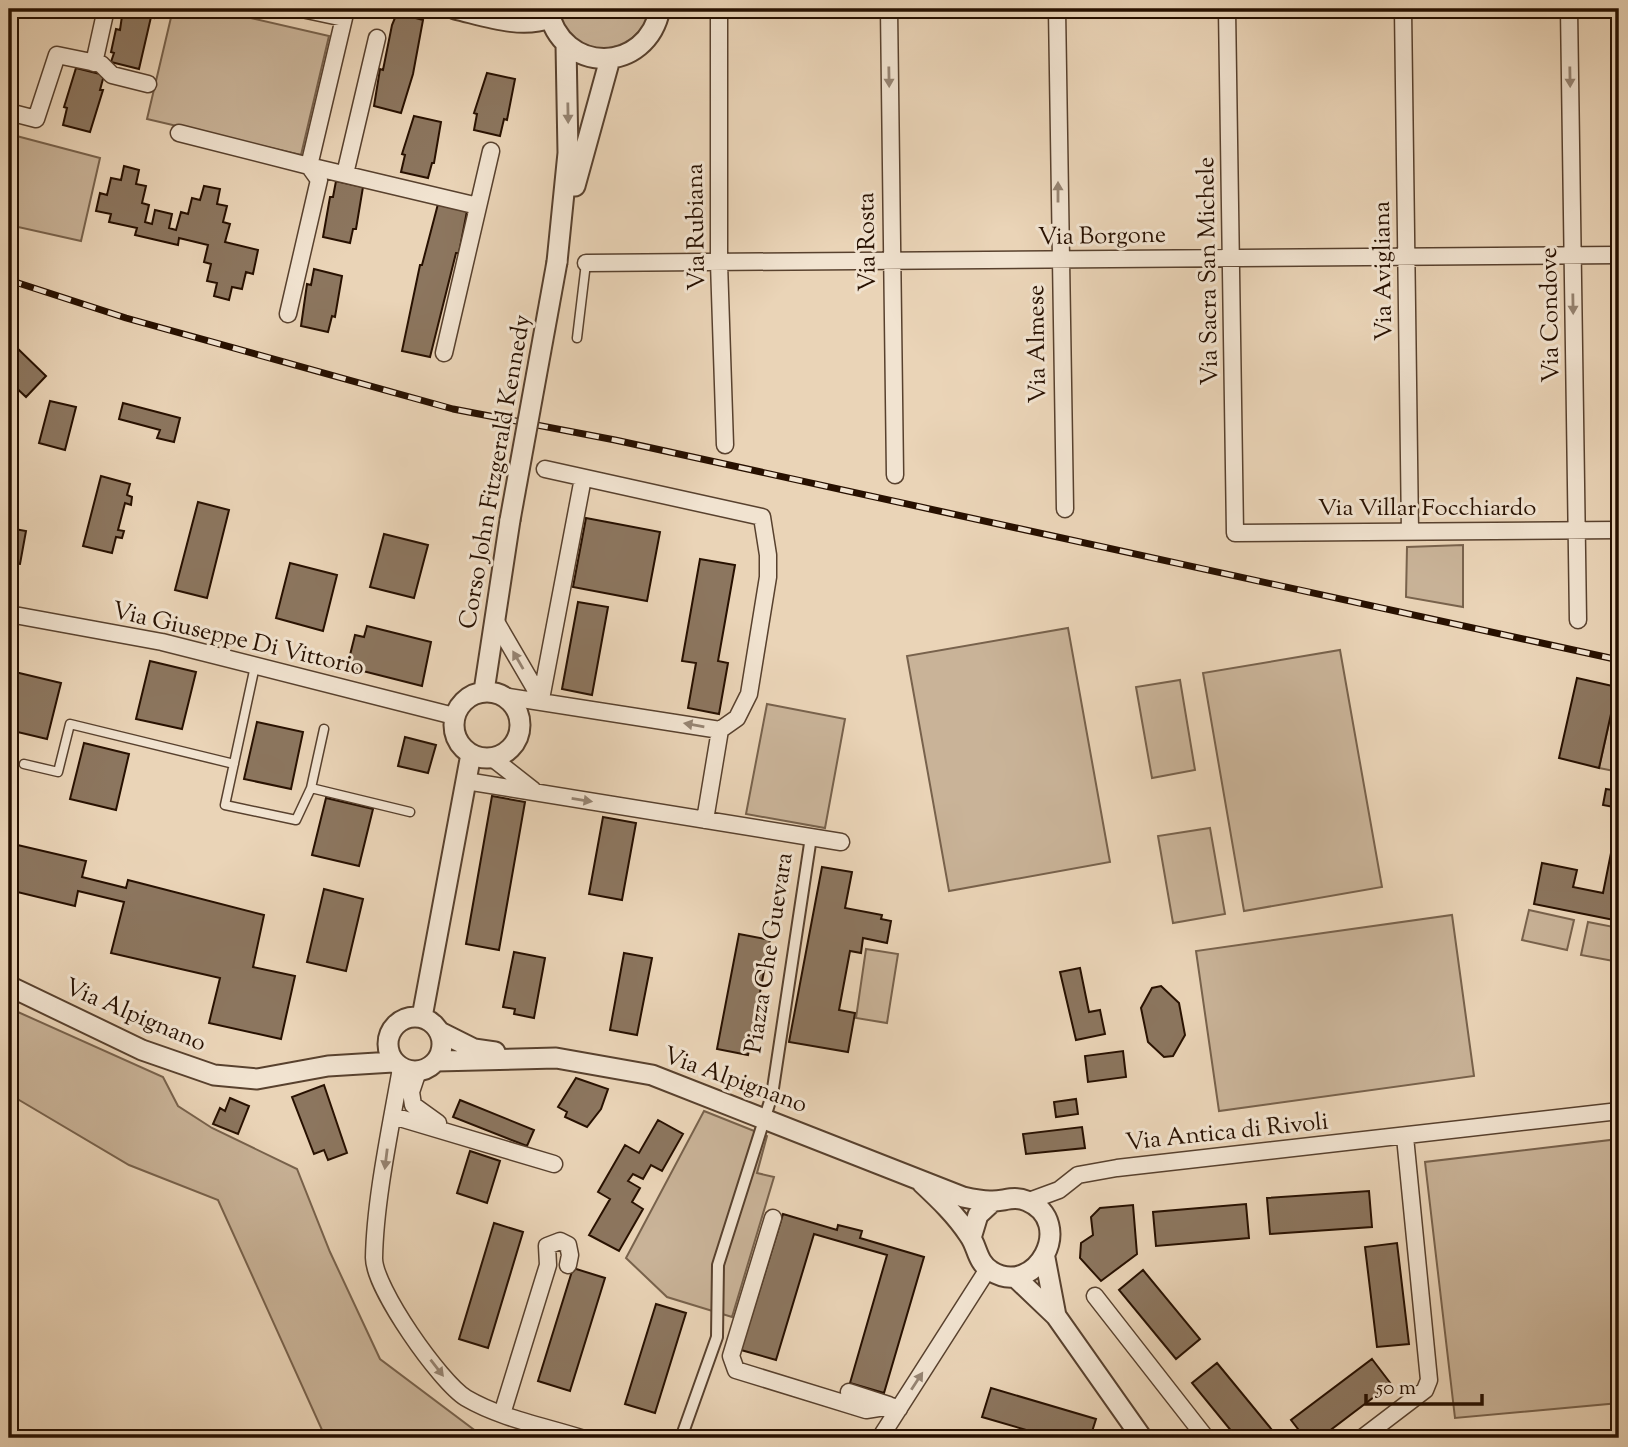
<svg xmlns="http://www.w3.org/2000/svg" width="1628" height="1447" font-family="'Sorts Mill Goudy',serif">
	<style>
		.green { fill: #c9b398; stroke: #78624c; stroke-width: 2 }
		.building { fill: #8c765f; stroke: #271000; stroke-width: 2 }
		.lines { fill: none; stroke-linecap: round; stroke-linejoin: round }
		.service-casing { stroke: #58412e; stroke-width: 11 }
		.pedestrian-casing { stroke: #58412e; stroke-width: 14 }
		.minor-casing { stroke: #58412e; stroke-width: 19 }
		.tertiary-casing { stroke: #58412e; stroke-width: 23 }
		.service { stroke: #f1e3d0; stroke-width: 8 }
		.pedestrian { stroke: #f1e3d0; stroke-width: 10 }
		.minor { stroke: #f1e3d0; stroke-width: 16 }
		.tertiary { stroke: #f1e3d0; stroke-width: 19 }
		.rail-casing { stroke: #271000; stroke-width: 7 }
		.rail { stroke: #f1e3d0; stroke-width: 4.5; stroke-dasharray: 13; stroke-linecap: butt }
		.tertiary-bridge-casing { stroke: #58412e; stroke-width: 23; stroke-linecap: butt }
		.tertiary-bridge { stroke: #f1e3d0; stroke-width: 19 }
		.oneway { fill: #968472 }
		.labels { text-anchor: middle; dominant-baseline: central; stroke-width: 6; stroke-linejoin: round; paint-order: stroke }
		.street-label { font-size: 24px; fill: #271000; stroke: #f1e3d0 }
	</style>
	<rect width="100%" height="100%" fill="#ead4b7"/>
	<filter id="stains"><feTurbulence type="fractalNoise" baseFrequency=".00286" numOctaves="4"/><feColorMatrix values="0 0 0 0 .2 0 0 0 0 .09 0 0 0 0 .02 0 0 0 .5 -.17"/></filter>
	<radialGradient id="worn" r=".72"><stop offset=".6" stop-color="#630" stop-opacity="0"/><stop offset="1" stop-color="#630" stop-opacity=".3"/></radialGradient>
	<path class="green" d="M 173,9 L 212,9 L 329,36 L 301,155 L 147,119 Z
		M 556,9 L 649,9 C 645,44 599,61 572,37 C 563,29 560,20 556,9 Z
		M 9,134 L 100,158 L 81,241 L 9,225 Z
		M 1463,545 L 1463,607 L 1406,597 L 1407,547 Z
		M 1068,628 L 1110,862 L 949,891 L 907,656 Z
		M 1340,650 L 1382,887 L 1244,911 L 1203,673 Z
		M 1180,680 L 1195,770 L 1152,778 L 1136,687 Z
		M 1617,687 L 1619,687 L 1619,772 L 1599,768 Z
		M 767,704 L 845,719 L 825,828 L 746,814 Z
		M 1210,828 L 1225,914 L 1173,923 L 1158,836 Z
		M 1529,910 L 1574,920 L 1567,950 L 1522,940 Z
		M 1452,915 L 1474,1076 L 1219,1111 L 1196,951 Z
		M 1588,922 L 1619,928 L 1619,962 L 1581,955 Z
		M 866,949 L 898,954 L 887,1023 L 856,1018 Z
		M 9,1008 L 163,1077 L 178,1106 L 212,1128 L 297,1169 L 330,1252 L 380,1359 L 485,1438 L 329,1438 L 322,1430 L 218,1200 L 129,1165 L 9,1094 Z
		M 704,1111 L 767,1136 L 757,1173 L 774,1177 L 732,1317 L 667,1297 L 626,1258 Z
		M 1619,1139 L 1619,1403 L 1455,1418 L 1425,1162 Z"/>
	<path class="building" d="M 123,9 L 156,9 L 154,18 L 151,17 L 139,69 L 111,62 L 114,53 L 111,52 L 116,29 L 120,30 Z
		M 397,13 L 423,20 L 413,74 L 401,113 L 374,106 L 380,69 L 383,70 L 392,25 Z
		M 76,68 L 104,75 L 100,90 L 103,90 L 90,132 L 63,125 L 67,108 L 64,107 Z
		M 487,73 L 515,79 L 507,120 L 504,119 L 500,136 L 474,130 L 477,114 L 474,113 Z
		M 414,116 L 441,122 L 434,163 L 432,163 L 428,178 L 401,172 L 405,155 L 402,154 Z
		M 124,166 L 139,170 L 136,184 L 146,186 L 142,203 L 149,205 L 145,222 L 152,224 L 155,210 L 172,214 L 169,228 L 176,230 L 181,212 L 188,214 L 192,198 L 200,200 L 204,186 L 220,189 L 217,204 L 227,206 L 223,222 L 230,224 L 225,242 L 258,250 L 253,274 L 246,272 L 242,289 L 232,287 L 229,300 L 214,296 L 217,283 L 207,281 L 211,264 L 204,262 L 208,245 L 179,238 L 178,245 L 135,235 L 137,228 L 109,222 L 111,214 L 96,211 L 100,193 L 107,195 L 111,178 L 121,180 Z
		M 336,181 L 363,187 L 356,229 L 353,229 L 350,243 L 323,237 L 330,197 L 333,197 Z
		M 438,204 L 467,211 L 459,253 L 456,253 L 430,357 L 402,351 L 420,265 L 422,265 Z
		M 314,269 L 342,276 L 335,317 L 332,316 L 328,332 L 301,326 L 307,284 L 311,285 Z
		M 14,345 L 46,376 L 26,397 L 9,381 L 9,350 Z
		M 50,401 L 76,407 L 65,450 L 39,443 Z
		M 123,403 L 180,418 L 174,442 L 157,438 L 160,430 L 119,419 Z
		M 101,476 L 130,484 L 127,495 L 132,497 L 131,505 L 125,503 L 118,530 L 124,531 L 122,538 L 116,537 L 112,553 L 83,546 Z
		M 198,502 L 229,510 L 207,598 L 175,590 Z
		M 586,518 L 660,532 L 647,601 L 573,587 Z
		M 9,528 L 26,531 L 20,564 L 9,563 Z
		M 384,534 L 428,545 L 414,598 L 370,587 Z
		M 700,559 L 735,565 L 718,661 L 728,663 L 719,714 L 688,708 L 696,663 L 682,661 Z
		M 290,563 L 337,575 L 323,631 L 276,618 Z
		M 578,602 L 608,607 L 592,695 L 562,689 Z
		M 367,626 L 431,642 L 422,686 L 347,667 L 355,635 L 364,637 Z
		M 150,661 L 196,672 L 182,729 L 136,719 Z
		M 15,672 L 61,683 L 47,739 L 9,730 L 9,699 Z
		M 1577,678 L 1617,687 L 1599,768 L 1559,758 Z
		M 257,722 L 303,732 L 291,789 L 244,779 Z
		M 405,737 L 436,745 L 428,773 L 398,766 Z
		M 84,743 L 129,754 L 116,810 L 70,799 Z
		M 1606,789 L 1619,791 L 1619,808 L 1603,805 Z
		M 492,796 L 525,802 L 499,950 L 466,944 Z
		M 326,798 L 373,809 L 359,866 L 312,855 Z
		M 1619,813 L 1619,921 L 1534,904 L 1542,863 L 1577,870 L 1573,887 L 1603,893 Z
		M 603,817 L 636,823 L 622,900 L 589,894 Z
		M 9,843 L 86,861 L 82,877 L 126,888 L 128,880 L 264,915 L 253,967 L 295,976 L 281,1039 L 209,1023 L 220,978 L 111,953 L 124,902 L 78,891 L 75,906 L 9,890 Z
		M 822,867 L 852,872 L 845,908 L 882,915 L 881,919 L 891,921 L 887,943 L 863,938 L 861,953 L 850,951 L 839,1010 L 855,1013 L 848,1052 L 789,1042 Z
		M 324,889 L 363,899 L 346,971 L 307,962 Z
		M 739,934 L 770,940 L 748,1055 L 717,1049 Z
		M 514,952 L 545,958 L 534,1018 L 514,1014 L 515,1009 L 503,1007 Z
		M 624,953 L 652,958 L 637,1035 L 610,1030 Z
		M 1080,968 L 1089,1012 L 1100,1010 L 1105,1034 L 1076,1040 L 1060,972 Z
		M 1161,986 L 1179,1003 L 1185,1035 L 1173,1056 L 1164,1057 L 1148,1042 L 1141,1008 L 1152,988 Z
		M 1123,1051 L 1126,1077 L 1088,1082 L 1085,1056 Z
		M 576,1078 L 608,1089 L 601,1109 L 587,1127 L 565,1117 L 567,1112 L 558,1107 Z
		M 324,1085 L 347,1153 L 328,1160 L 324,1150 L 314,1154 L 292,1097 Z
		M 230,1098 L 249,1106 L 238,1134 L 213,1124 L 220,1108 L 225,1111 Z
		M 1076,1099 L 1078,1114 L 1056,1117 L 1054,1102 Z
		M 460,1100 L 534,1130 L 527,1146 L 453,1117 Z
		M 658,1120 L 683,1134 L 662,1171 L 651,1165 L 643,1179 L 633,1174 L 628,1181 L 640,1188 L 632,1202 L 643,1209 L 619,1251 L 589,1235 L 610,1199 L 598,1192 L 625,1145 L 639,1153 Z
		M 1082,1127 L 1085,1148 L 1026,1154 L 1023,1134 Z
		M 470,1151 L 500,1161 L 487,1203 L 457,1193 Z
		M 1369,1191 L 1372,1227 L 1270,1234 L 1267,1198 Z
		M 1246,1204 L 1249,1238 L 1156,1246 L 1153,1212 Z
		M 1133,1205 L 1137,1254 L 1101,1281 L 1080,1258 L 1081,1243 L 1093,1235 L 1091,1217 L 1100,1208 Z
		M 783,1214 L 837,1230 L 838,1225 L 862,1231 L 860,1238 L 924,1257 L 884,1393 L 850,1383 L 887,1255 L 814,1234 L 776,1360 L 741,1350 Z
		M 494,1223 L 523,1232 L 488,1348 L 459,1339 Z
		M 1397,1243 L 1409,1344 L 1377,1347 L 1365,1247 Z
		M 573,1268 L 605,1278 L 570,1391 L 538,1381 Z
		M 1143,1270 L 1200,1339 L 1176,1359 L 1119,1290 Z
		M 656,1304 L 686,1313 L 655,1413 L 625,1404 Z
		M 1372,1359 L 1391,1384 L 1320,1438 L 1305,1438 L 1291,1420 Z
		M 1217,1363 L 1277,1436 L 1274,1438 L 1237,1438 L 1192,1383 Z
		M 991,1388 L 1096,1419 L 1090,1438 L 1054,1438 L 982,1417 Z"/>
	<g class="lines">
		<defs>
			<path id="service" d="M 577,338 L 586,263
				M 255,666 L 225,805 L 296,820 L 311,788
				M 324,729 L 311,788 L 410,812
				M 24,764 L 58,772 L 70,724 L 234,764"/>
			<path id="pedestrian" d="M 681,1438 L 717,1337 L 718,1265 L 772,1095 L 811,837"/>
			<path id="minor" d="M 719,9 L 719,263 L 725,445
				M 889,9 L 895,475
				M 1057,9 L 1065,509
				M 1227,9 L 1235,533 L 1619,530
				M 1403,9 L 1410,532
				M 1569,9 L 1578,620
				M 94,63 L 106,9
				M 9,112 L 36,119 L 57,55 L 101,64 L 112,75 L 148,84
				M 179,133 L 309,166 L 344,18 L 302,9
				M 309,166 L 478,206
				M 345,174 L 377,38
				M 586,263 L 1619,255
				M 288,314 L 319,180 L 309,166
				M 444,353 L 491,151
				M 545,469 L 762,517 L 768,555 L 768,577 L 749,694 L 737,718 L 720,730
				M 9,614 L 162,642 L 454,716
				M 495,620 L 541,699
				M 503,696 L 720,730 L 705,820
				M 541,699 L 583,478
				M 491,757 L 533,790
				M 466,781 L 841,842
				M 401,1068 C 391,1126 375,1199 374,1258 C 374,1288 440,1382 466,1398 C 500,1418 543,1426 581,1438
				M 418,1071 L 411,1092 L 413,1105 L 438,1123
				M 393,1116 L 554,1164
				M 1029,1201 L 1059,1190 L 1078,1175 L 1117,1168 L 1619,1111
				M 773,1218 L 731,1356 L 736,1370 L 866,1410 L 891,1406 L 899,1409
				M 1095,1296 L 1206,1438
				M 849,1392 L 889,1405
				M 502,1414 L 548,1265 L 547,1246 L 560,1241 L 568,1245 L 570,1255 L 568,1265
				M 880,1438 L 988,1269
				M 1362,1438 L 1425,1390 L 1429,1380 L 1405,1137"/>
			<path id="tertiary" d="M 455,9 C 485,16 520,29 550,18
				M 548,9 C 561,75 647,75 660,9
				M 575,186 L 610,59
				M 557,262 L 568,153 L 566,45
				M 484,691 L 510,520
				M454 725a33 33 0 1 1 66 0a33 33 0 1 1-66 0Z
				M 9,986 L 142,1050 L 214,1075 L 257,1079 L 328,1066 L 393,1062
				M388 1044a27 27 0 1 1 54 0a27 27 0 1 1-54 0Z
				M 422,1017 L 471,754
				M 440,1032 L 474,1049 L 495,1052
				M 436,1061 L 556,1058 L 652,1075 L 963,1197 C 972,1199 981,1201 990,1201 C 1003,1202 1013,1195 1027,1201 C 1077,1222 1036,1299 991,1271 C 976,1261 978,1247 969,1235 C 956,1215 939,1199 922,1183
				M 971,1238 L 978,1215 L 992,1202
				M 1045,1258 L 1056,1316
				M 1015,1277 L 1056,1316 L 1142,1438"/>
		</defs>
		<use href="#service" class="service-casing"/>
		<use href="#pedestrian" class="pedestrian-casing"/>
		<use href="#minor" class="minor-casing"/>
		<use href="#tertiary" class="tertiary-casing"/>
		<use href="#service" class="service"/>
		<use href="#pedestrian" class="pedestrian"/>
		<use href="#minor" class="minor"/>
		<use href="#tertiary" class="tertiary"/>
		<defs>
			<path id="rail" d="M 9,280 L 126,318 L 453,409 L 615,440 L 1619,660"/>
		</defs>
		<use href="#rail" class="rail-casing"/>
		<use href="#rail" class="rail"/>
		<defs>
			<path id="tertiary-bridge" d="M 510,520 L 557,262"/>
		</defs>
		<use href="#tertiary-bridge" class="tertiary-bridge-casing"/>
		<use href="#tertiary-bridge" class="tertiary-bridge"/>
	</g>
	<defs><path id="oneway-solid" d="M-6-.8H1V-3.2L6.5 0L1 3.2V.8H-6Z" transform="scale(1.75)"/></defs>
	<g class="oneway">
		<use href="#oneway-solid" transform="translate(889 77) rotate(89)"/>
		<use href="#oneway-solid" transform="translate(1570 77) rotate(89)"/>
		<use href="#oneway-solid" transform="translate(568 113) rotate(89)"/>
		<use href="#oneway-solid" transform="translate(1058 192) rotate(-90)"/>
		<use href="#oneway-solid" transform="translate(1573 304) rotate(89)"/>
		<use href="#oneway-solid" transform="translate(518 660) rotate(-120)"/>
		<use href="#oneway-solid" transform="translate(694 725) rotate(-170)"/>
		<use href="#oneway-solid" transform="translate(582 800) rotate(9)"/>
		<use href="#oneway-solid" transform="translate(386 1159) rotate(97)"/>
		<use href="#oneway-solid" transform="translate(437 1368) rotate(52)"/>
		<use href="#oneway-solid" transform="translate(917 1381) rotate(-57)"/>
	</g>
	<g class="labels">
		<g class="street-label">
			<text transform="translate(697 227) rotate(-91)">Via Rubiana</text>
			<text transform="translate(1102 237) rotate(-1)">Via Borgone</text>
			<text transform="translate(868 242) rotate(-91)">Via Rosta</text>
			<text transform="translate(1209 271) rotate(-91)">Via Sacra San Michele</text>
			<text transform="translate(1384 271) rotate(-91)">Via Avigliana</text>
			<text transform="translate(1551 315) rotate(-91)">Via Condove</text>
			<text transform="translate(1038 344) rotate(-91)">Via Almese</text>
			<text transform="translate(496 472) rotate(-80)">Corso John Fitzgerald Kennedy</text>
			<text x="1427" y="509">Via Villar Focchiardo</text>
			<text transform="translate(238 640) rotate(13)">Via Giuseppe Di Vittorio</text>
			<text transform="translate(770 953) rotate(-81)">Piazza Che Guevara</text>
			<text transform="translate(135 1016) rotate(23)">Via Alpignano</text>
			<text transform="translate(735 1081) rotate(20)">Via Alpignano</text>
			<text transform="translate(1227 1133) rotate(-6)">Via Antica di Rivoli</text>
		</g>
	</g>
	<rect width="1628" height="1447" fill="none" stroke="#ead4b7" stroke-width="35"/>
	<rect x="10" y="10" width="1607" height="1426" fill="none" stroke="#271000" stroke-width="3.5"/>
	<rect x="18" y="18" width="1593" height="1412" fill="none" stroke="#271000" stroke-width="2"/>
	<path d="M1366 1394v10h116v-10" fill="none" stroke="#271000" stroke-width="3.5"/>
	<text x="1376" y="1394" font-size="21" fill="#271000" stroke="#f1e3d0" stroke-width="5" paint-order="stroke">50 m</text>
	<rect width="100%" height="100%" filter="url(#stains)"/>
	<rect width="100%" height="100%" fill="url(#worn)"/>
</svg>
